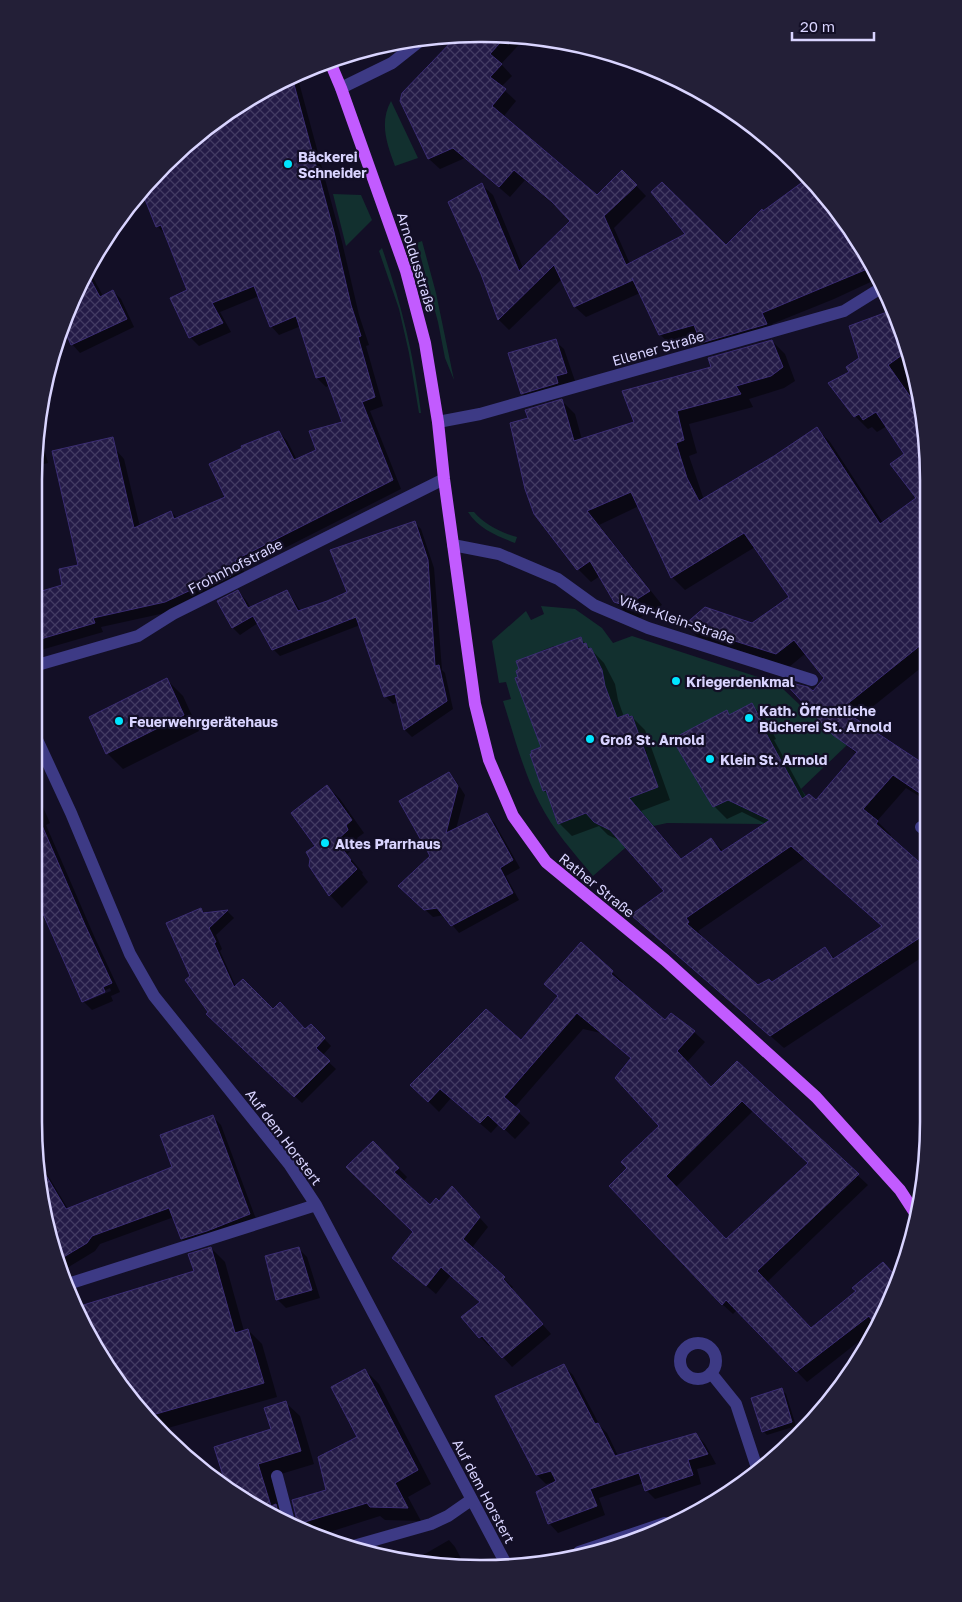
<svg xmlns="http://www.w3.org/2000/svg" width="962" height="1602" font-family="'Golos Text',sans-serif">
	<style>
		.green { fill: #12302f; fill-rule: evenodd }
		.shadow { fill: #0007; fill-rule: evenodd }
		.building { fill: url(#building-cross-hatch); stroke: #3b2d73; fill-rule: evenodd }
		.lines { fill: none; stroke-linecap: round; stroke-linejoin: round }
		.minor { stroke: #3d3a85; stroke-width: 12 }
		.major { stroke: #c25bff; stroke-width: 12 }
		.poi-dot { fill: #00e5ff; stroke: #130f26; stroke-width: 2 }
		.labels { text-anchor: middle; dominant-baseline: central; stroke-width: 4.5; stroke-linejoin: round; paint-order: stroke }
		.poi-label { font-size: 14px; font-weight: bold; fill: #d9d4ff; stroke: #130f26; text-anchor: start }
		.street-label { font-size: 14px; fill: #d9d4ff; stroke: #130f26 }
		.rim { fill: none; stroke: #d9d4ff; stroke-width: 2.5 }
	</style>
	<defs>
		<pattern id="building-cross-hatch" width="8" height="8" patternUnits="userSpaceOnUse" patternTransform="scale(1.25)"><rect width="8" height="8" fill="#241b47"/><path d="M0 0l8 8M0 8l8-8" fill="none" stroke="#433b63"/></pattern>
	</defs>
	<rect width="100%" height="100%" fill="#130f26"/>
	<path class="green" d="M 391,101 L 418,158 L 395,166 C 387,144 379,123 391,101 Z
		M 333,194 L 361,195 L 372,220 L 346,246 Z
		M 422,241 L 436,293 L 454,380 L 445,358 L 438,322 L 417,243 Z
		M 382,248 C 401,302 414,356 421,413 L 419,413 L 409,353 L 399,309 L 379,251 Z
		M 468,512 L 474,512 C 484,524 501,533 517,537 L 515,543 C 497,536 479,529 468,512 Z
		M 541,606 L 575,609 L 602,628 L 613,643 L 632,636 L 767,680 L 782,688 L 801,706 L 803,703 L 847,745 L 801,789 L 806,796 L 764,824 L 667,823 L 640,829 L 641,834 L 593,876 C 574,853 553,830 539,802 C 523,771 514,735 503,701 L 511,699 L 506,682 L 499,683 L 492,641 L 526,611 L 531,620 L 544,614 ZM 580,637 L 583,644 L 586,643 L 611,702 L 614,719 L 628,714 L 629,717 L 633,716 L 634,720 L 631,721 L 642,750 L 646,750 L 647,753 L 645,755 L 657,787 L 625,800 L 611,827 C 600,827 592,823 588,813 L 558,824 L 551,806 L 550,792 L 547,793 L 545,790 L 543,791 L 542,788 L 544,787 L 533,757 L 531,758 L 530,755 L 532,754 L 531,751 L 544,746 L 538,730 L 535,731 L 534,729 L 516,671 L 519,669 L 516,661 L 541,654 L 541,651 L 554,646 L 555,649 L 562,644 Z"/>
	<path class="shadow" d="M 481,34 L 525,38 L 501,64 L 512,76 L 501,87 L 516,101 L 503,117 L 597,196 L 622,171 L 646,196 L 614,228 L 630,264 L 726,247 L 764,212 L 809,179 L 817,186 L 868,258 L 877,279 L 834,299 L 772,324 L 776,335 L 713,353 L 702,342 L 700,337 L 670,345 L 660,334 L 640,293 L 586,317 L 575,307 L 562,279 L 509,330 L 499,320 L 482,273 L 482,185 L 493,195 L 523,268 L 571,221 L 560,210 L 525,180 L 510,197 L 465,158 L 440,169 L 429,159 L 402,100 L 458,36 Z
		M 297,75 L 342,242 L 359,315 L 369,345 L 366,346 L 383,406 L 370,411 L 401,489 L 243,569 L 245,575 L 174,611 L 101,627 L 103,632 L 34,652 L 35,594 L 63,586 L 80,566 L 116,450 L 124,459 L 140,527 L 171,512 L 178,519 L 227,498 L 279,432 L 287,441 L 297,460 L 317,451 L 343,423 L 330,385 L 326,387 L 317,378 L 301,326 L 279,335 L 271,326 L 259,296 L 220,312 L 231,332 L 199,346 L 190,337 L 189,290 L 166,235 L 157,226 L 199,174 L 189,145 L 233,109 Z
		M 96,258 L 99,263 L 93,266 Z
		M 90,272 L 103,296 L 113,291 L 121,299 L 134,327 L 80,353 L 72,344 L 63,326 Z
		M 887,313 L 891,318 L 893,316 L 913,365 L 927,451 L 927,663 L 856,720 L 927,768 L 927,801 L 906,788 L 877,821 L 891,835 L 889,837 L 927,870 L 927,954 L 784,1048 L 633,915 L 666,892 L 621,841 L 608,835 L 599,826 L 572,836 L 559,823 L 549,795 L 544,791 L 543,748 L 580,638 L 604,663 L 615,684 L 618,700 L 624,717 L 628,715 L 632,717 L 645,730 L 670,800 L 641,811 L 682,859 L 711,839 L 724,852 L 766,824 L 742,812 L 727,819 L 714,806 L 726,712 L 730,716 L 752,705 L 765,718 L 776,739 L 774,740 L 806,798 L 816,802 L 857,754 L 834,734 L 814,693 L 826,678 L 806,653 L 789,667 L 698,637 L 685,625 L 752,624 L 791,597 L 755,547 L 685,590 L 672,577 L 639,506 L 599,525 L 662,605 L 639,618 L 628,615 L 615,601 L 600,576 L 591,582 L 578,569 L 535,514 L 529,418 L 562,401 L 575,414 L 582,440 L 636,423 L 713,368 L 772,341 L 785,354 L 795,381 L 784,388 L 749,399 L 753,407 L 689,424 L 697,453 L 689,456 L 704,500 L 774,457 L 817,429 L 830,442 L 883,523 L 918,499 L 906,455 L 887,426 L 877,432 L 872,427 L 868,429 L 855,416 L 830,383 L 851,372 ZM 805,858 L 883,927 L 835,959 L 825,948 L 772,983 L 758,987 L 700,936 L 701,935 L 698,931 Z
		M 555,341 L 564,349 L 575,381 L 530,402 L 522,393 Z
		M 39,431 L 48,463 L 35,466 L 35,451 Z
		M 414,522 L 421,529 L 434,568 L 442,670 L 445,673 L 453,709 L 412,737 L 405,730 L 398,702 L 393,704 L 386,697 L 360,625 L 280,656 L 273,649 L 258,623 L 240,635 L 233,628 L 218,602 L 238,592 L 245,599 L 251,608 L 286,592 L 293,599 L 301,612 L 349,592 Z
		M 167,680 L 183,696 L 199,731 L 123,769 L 107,753 Z
		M 449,773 L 456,781 L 465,795 L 456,829 L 486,815 L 494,822 L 520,868 L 506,876 L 519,900 L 459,933 L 444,915 L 433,917 L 400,886 L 432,856 Z
		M 327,786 L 340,799 L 364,833 L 357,838 L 360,843 L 347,854 L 363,873 L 362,874 L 368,882 L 342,908 L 330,895 L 310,866 L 316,846 Z
		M 34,793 L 39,798 L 50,823 L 46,825 L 94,936 L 120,992 L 111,996 L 113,1001 L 92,1010 L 83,1001 L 46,918 L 34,923 ZM 110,988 L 111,991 L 85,1002 L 85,999 Z
		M 201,909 L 206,914 L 227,911 L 234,918 L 216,935 L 222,949 L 220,951 L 236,987 L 306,1031 L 311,1025 L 331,1046 L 322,1056 L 336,1069 L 302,1103 L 208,1014 L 209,1012 L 192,977 Z
		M 581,944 L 623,982 L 621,984 L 665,1022 L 694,1032 L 705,1042 L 687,1062 L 711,1089 L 737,1063 L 868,1185 L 767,1282 L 812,1329 L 898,1279 L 871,1332 L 807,1382 L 737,1310 L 733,1314 L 722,1304 L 629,1168 L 661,1126 L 632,1059 L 601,1033 L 583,1029 L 514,1108 L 530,1123 L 515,1139 L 499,1124 L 491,1133 L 451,1098 L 439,1112 L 412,1085 L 521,1042 L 559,997 L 546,984 ZM 753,1111 L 810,1163 L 726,1241 L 676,1187 Z
		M 213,1117 L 221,1125 L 257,1222 L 191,1247 L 182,1239 L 174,1217 L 100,1244 L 95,1251 L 62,1271 L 57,1264 L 40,1162 L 68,1209 L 173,1168 Z
		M 373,1143 L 407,1177 L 403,1182 L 430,1207 L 461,1197 L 488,1227 L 471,1249 L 513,1287 L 511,1289 L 551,1334 L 512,1367 L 491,1344 L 489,1346 L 480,1337 L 481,1302 L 451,1275 L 436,1294 L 394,1258 L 415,1232 Z
		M 211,1248 L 225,1262 L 244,1331 L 248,1330 L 262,1344 L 277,1397 L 168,1428 L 171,1438 L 126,1393 L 80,1307 L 196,1272 Z
		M 299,1249 L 307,1257 L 320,1298 L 286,1308 L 278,1300 L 266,1257 Z
		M 563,1365 L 573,1375 L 600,1426 L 607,1433 L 618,1456 L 696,1434 L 705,1444 L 716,1464 L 697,1469 L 701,1484 L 655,1499 L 646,1490 L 644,1483 L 599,1498 L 605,1515 L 558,1533 L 549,1523 L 557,1481 L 546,1484 L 537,1475 Z
		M 365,1370 L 379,1384 L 431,1484 L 408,1497 L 421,1521 L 385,1520 L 380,1516 L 320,1535 L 295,1522 L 328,1491 L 358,1438 Z
		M 782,1390 L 786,1394 L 796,1426 L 767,1435 L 763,1431 Z
		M 286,1403 L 300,1416 L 314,1464 L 271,1477 L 281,1511 L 288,1518 L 218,1481 L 225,1479 L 273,1430 Z
		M 449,1540 L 455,1547 L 465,1566 L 418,1558 Z"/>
	<path class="building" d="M 481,34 L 506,36 L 490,54 L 502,64 L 490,77 L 506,89 L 492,106 L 597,195 L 622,170 L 637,185 L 604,216 L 626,265 L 685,234 L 651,192 L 662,182 L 726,245 L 762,209 L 763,211 L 808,178 L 817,186 L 824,196 L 820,199 L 844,237 L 851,234 L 864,252 L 872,267 L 762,313 L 767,324 L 701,343 L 694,325 L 659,335 L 632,278 L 633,280 L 574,307 L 554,265 L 498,320 L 481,274 L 448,202 L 482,183 L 519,271 L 570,221 L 552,202 L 514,170 L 499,187 L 453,148 L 428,159 L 400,101 L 402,93 L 457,36 Z
		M 292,77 L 334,232 L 351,305 L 361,336 L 358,337 L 375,397 L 362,402 L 393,480 L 235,560 L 237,566 L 228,572 L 231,576 L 208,587 L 206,583 L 165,602 L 93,618 L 95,623 L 34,641 L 35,593 L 62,585 L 59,569 L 78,565 L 52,451 L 113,437 L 134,528 L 171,511 L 174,519 L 225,497 L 209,464 L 242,448 L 241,446 L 279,431 L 294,460 L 316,450 L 309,431 L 342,422 L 325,376 L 316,378 L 296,316 L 270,327 L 254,286 L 212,303 L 223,323 L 189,338 L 170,298 L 187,290 L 161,225 L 156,227 L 142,192 L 165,165 L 233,109 Z
		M 88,275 L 100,297 L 113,290 L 127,319 L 71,345 L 64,329 L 64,325 Z
		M 887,312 L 902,355 L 888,365 L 921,412 L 927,451 L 927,640 L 841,709 L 927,766 L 927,798 L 893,775 L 863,809 L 878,821 L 876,824 L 927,869 L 927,933 L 770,1036 L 631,915 L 664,891 L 610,830 L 594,822 L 586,813 L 558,824 L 546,790 L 543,791 L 530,754 L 532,754 L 531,751 L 541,747 L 515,678 L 518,677 L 516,671 L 519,669 L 516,661 L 581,637 L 583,644 L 586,643 L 588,649 L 591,648 L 602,670 L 605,686 L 617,718 L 628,714 L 629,717 L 632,716 L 658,787 L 629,798 L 681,859 L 711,838 L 721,852 L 770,820 L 728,800 L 713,807 L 672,739 L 727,710 L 729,715 L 752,703 L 764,726 L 762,726 L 802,799 L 809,794 L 816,800 L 857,752 L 833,735 L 783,681 L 808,687 L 813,691 L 824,678 L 794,640 L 776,654 L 684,625 L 705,607 L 752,623 L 789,597 L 744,533 L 671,578 L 631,492 L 587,511 L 650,591 L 626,606 L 614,602 L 590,561 L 577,570 L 534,514 L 525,489 L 510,423 L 528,418 L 525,410 L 562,399 L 574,441 L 634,422 L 622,391 L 711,367 L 708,358 L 772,340 L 783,367 L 771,376 L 736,386 L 741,394 L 677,411 L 684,440 L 676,443 L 687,478 L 699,501 L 774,456 L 817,427 L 880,524 L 916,498 L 890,464 L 904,454 L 876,412 L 863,420 L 859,414 L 854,417 L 828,383 L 849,372 L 846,367 L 859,358 L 849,326 ZM 791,846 L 882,926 L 833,959 L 825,947 L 772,982 L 769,979 L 758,985 L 687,924 L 689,922 L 686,918 Z
		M 556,339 L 567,373 L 556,376 L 558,383 L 521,394 L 508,353 Z
		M 415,521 L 428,560 L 435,666 L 439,665 L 447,701 L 404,730 L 395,694 L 384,697 L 356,617 L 272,650 L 253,616 L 232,628 L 217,601 L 238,590 L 248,608 L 287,590 L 298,611 L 327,601 L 347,592 L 330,550 Z
		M 167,678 L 184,715 L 106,754 L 89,717 Z
		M 449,772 L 458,786 L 446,833 L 487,813 L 513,860 L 500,868 L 513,893 L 451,926 L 437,908 L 424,910 L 398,886 L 430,856 L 399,801 Z
		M 327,785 L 352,820 L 346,825 L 348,830 L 336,841 L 351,860 L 350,861 L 357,869 L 329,896 L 309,866 L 310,859 L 306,852 L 315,846 L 291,813 Z
		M 34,807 L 85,925 L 112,983 L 103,987 L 105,992 L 82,1002 L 40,907 L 34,910 Z
		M 201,908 L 203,913 L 228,910 L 209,928 L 216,942 L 214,943 L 234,987 L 243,979 L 273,1009 L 280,1002 L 305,1029 L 311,1024 L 325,1038 L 316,1048 L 330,1061 L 294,1097 L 206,1014 L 208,1012 L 185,980 L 190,976 L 166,923 Z
		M 581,942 L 613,971 L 611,974 L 665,1020 L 671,1013 L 695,1031 L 677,1051 L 711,1087 L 737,1061 L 859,1174 L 757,1271 L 811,1328 L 856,1291 L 852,1288 L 883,1262 L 898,1279 L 875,1325 L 869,1316 L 796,1372 L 726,1300 L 722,1305 L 609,1186 L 627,1168 L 621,1162 L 659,1126 L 615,1078 L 631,1058 L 577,1013 L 504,1097 L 520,1111 L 504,1130 L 488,1115 L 480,1123 L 440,1089 L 428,1102 L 410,1085 L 486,1009 L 521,1040 L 558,996 L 544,984 ZM 742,1101 L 808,1163 L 726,1239 L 666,1176 Z
		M 213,1115 L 250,1214 L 207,1231 L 181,1239 L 169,1208 L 92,1236 L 87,1243 L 57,1261 L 42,1173 L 44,1172 L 66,1209 L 172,1167 L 160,1135 Z
		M 373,1141 L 399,1168 L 394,1172 L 430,1205 L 436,1198 L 439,1201 L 452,1186 L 480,1217 L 463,1239 L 505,1277 L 503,1279 L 543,1324 L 502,1358 L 482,1336 L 479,1338 L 461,1317 L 480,1302 L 441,1267 L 426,1286 L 392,1258 L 413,1232 L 346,1167 Z
		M 211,1247 L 235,1333 L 248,1329 L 264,1383 L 149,1416 L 126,1393 L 80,1306 L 194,1271 L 188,1254 Z
		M 299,1247 L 312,1290 L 276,1300 L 265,1256 Z
		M 564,1364 L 595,1424 L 598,1423 L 615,1456 L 696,1433 L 708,1454 L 688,1460 L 693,1475 L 645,1491 L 639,1473 L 590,1489 L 597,1506 L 548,1524 L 536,1492 L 556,1481 L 551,1471 L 536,1475 L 495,1396 Z
		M 365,1369 L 418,1470 L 395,1483 L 408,1508 L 370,1507 L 367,1503 L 298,1524 L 295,1522 L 296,1516 L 292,1500 L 326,1490 L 318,1457 L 357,1437 L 331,1387 Z
		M 782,1388 L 792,1422 L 762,1432 L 751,1398 Z
		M 286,1401 L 301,1451 L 258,1464 L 271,1506 L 276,1504 L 278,1513 L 226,1485 L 214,1447 L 271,1429 L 264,1408 Z"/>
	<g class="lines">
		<path class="minor" d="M 341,88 L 392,63 L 421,40
			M 438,422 L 480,414 L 844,311 L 881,288
			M 453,545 L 499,554 L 558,579 L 594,605 L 648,628 L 812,680
			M 34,666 L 138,636 L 173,614 L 444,479
			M 34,733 L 71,813 L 130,954 L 154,996 L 289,1164 L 316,1205 L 506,1564
			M 921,827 L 927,832
			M 68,1284 L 316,1205
			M680 1361a18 18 0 1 1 36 0a18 18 0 1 1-36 0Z
			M 711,1373 L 736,1404 L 758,1471
			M 277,1476 L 288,1518
			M 350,1547 L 431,1524 L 448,1516 L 471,1500
			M 579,1552 L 665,1523"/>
		<path class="major" d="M 330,62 L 341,88 L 406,271 L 425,343 L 438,422 L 444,479 L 475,704 L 489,760 L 513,816 L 546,862 L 665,960 L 816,1097 L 900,1190 L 915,1213"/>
	</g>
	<g class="poi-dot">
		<circle cx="288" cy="164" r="5"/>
		<circle cx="676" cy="681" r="5"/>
		<circle cx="749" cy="718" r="5"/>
		<circle cx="119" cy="721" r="5"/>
		<circle cx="590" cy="739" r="5"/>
		<circle cx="710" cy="759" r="5"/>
		<circle cx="325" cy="843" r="5"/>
	</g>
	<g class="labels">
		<g class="poi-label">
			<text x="298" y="156">Bäckerei<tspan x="298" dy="16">Schneider</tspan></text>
			<text x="686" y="681">Kriegerdenkmal</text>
			<text x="759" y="710">Kath. Öffentliche<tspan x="759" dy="16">Bücherei St. Arnold</tspan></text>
			<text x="129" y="721">Feuerwehrgerätehaus</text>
			<text x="600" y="739">Groß St. Arnold</text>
			<text x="720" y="759">Klein St. Arnold</text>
			<text x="335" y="843">Altes Pfarrhaus</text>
		</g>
		<g class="street-label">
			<text transform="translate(417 262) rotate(73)">Arnoldusstraße</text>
			<text transform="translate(658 348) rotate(-16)">Ellener Straße</text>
			<text transform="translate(235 566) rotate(-27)">Frohnhofstraße</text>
			<text transform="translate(677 619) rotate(19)">Vikar-Klein-Straße</text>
			<text transform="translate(597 885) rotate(39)">Rather Straße</text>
			<text transform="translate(284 1137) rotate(53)">Auf dem Horstert</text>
			<text transform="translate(484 1491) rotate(62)">Auf dem Horstert</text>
		</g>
	</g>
	<path d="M0 0H962V1602H0ZM480 42H482A438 438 0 0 1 920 480V1122A438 438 0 0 1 482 1560H480A438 438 0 0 1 42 1122V480A438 438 0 0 1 480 42Z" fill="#231f37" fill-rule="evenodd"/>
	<path class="rim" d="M480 42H482A438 438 0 0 1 920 480V1122A438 438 0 0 1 482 1560H480A438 438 0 0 1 42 1122V480A438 438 0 0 1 480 42Z"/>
	<path d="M792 32v8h82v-8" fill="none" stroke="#d9d4ff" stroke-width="2.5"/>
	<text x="800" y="32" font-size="15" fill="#d9d4ff" stroke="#130f26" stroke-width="4" paint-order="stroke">20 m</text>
</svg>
